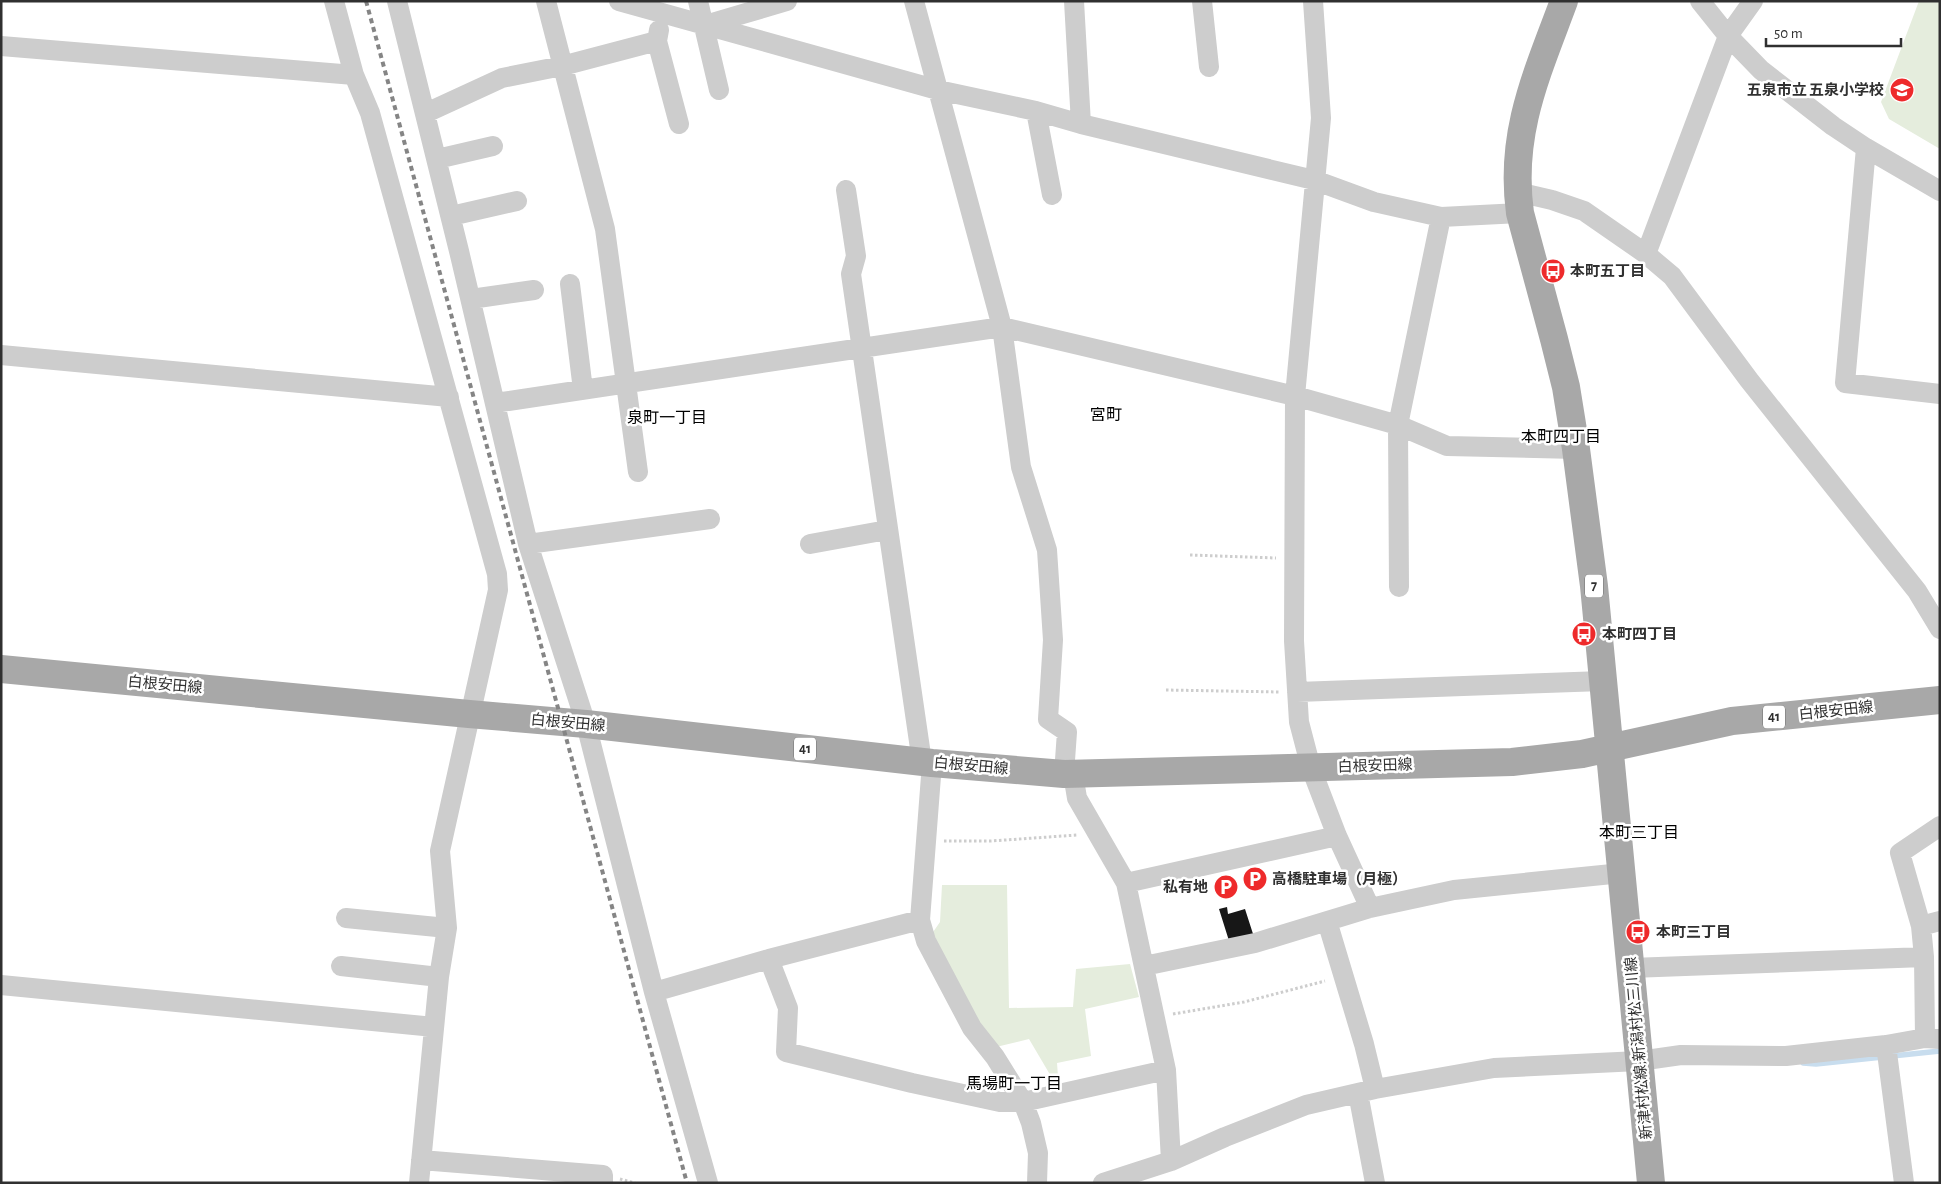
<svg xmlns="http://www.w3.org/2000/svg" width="1941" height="1184" font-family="'Alegreya Sans','Noto Sans JP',sans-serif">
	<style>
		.green { fill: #e5eddd }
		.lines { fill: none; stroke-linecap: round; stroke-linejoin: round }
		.stream { stroke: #c8ddee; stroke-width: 5.5 }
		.building { fill: #171717 }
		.path { stroke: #cdcdcd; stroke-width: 3; stroke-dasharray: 2.5 2.5; stroke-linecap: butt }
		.minor { stroke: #cdcdcd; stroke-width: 20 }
		.primary { stroke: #a8a8a8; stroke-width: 28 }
		.rail { stroke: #858585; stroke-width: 4; stroke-dasharray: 5 4; stroke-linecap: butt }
		.labels { text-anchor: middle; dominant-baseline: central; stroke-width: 5; stroke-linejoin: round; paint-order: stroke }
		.shield { fill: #fff; stroke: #6e6e6e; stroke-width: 1 }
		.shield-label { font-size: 14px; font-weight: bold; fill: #303030 }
		.poi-label { font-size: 15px; font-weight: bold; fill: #303030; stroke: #fff; text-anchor: start }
		.street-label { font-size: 15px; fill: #303030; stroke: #fff }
		.neighbourhood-label { font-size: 16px; fill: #000; stroke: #fff }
	</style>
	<rect width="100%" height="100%" fill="#fff"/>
	<path class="green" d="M 1919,1 L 1940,1 L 1940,149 L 1889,119 L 1881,102 Z
		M 942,885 L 1007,885 L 1009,1008 L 1073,1007 L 1076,969 L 1130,964 L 1139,997 L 1085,1009 L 1091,1056 L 1057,1063 L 1058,1076 L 1052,1078 L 1029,1039 L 996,1047 L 973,1018 L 931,935 L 940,922 Z"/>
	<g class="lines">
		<path class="stream" d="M 1803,1063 L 1816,1064 L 1940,1051"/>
	</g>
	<path class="building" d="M 1227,907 L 1228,914 L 1245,909 L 1254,937 L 1230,944 L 1219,909 Z"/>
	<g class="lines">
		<path class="path" d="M 1190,555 L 1276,558
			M 1166,690 L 1280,692
			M 944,841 L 991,841 L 1077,835
			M 1173,1014 L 1244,1002 L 1325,981
			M 620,1179 L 635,1183"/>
		<path class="minor" d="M 334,1 L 354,75 L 370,113 L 497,574 L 498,590 L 440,851 L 447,928 L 439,977 L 419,1183
			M 397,1 L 459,251 L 528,544 L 586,724 L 654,992 L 708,1183
			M 546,1 L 605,229 L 638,472
			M 619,1 L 938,90 L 1036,111 L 1081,124 L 1314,180 L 1374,202 L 1441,217 L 1520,213
			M 698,1 L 719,90
			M 914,1 L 1002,327 L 1021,467 L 1047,550 L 1053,640 L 1048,719 L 1067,732 L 1064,774
			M 1074,1 L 1081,124
			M 1202,1 L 1209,67
			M 1313,1 L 1321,118 L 1295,396 L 1294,641 L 1299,722 L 1311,768 L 1337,836 L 1370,908
			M 1700,1 L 1728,36 L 1761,70 L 1833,126 L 1866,148 L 1940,191
			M 705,25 L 787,1
			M 659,30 L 657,41 L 679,124
			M 1,46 L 354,75
			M 1036,111 L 1052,195
			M 426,113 L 502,78 L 562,66 L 657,41
			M 1866,148 L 1845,383 L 1940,394
			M 437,159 L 493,146
			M 846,190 L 856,256 L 851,274 L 922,762
			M 1517,192 L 1552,200 L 1584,211 L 1646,254 L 1672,276 L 1749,380 L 1917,591 L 1940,629
			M 451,216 L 517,201
			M 1646,254 L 1728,36 L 1753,1
			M 570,284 L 583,390
			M 471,299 L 534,290
			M 1,355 L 449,397
			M 495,403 L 1002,327 L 1295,396 L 1398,425 L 1447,446 L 1576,449
			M 528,544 L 710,519
			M 810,544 L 887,530
			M 1399,587 L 1398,425 L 1441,217
			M 1297,692 L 1603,681
			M 932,763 L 920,920 L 926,941 L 972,1028 L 995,1057 L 1023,1102 L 1031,1123 L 1038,1153 L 1037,1183
			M 1073,774 L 1077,798 L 1126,883 L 1166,1070 L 1171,1161
			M 1126,883 L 1337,836
			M 346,918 L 447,928
			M 1327,921 L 1364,1044 L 1375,1089
			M 1921,926 L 1940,921
			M 769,959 L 788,1008 L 786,1052 L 912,1083 L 1000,1102 L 1023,1102 L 1166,1070
			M 341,966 L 439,977
			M 1144,966 L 1255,943 L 1370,908 L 1454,890 L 1622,873
			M 1631,968 L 1924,957
			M 1,985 L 434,1027
			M 654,992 L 769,959 L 920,920
			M 1925,1038 L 1924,957 L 1921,926 L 1900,853 L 1940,826
			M 1886,1045 L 1904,1183
			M 1358,1093 L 1375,1183
			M 421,1160 L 603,1175 L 603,1183
			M 1103,1183 L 1171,1161 L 1225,1137 L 1306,1105 L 1375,1089 L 1494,1068 L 1639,1061 L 1681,1055 L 1786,1056 L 1886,1045 L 1925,1038 L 1940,1039"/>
		<path class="primary" d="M 1564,1 C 1537,74 1509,133 1520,213 L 1554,339 L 1566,387 L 1576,449 L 1594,586 L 1651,1183
			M 1,669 L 469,714 L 586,724 L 932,763 L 1064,774 L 1512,762 L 1582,754 L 1732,721 L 1940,700"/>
		<path class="rail" d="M 366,1 L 687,1183"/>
	</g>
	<defs>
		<symbol id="school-disc" viewBox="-11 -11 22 22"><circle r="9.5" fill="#ee2a2b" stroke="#fff"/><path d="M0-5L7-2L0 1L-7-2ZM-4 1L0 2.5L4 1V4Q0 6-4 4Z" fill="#fff"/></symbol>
		<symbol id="bus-disc" viewBox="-11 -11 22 22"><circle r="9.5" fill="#ee2a2b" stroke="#fff"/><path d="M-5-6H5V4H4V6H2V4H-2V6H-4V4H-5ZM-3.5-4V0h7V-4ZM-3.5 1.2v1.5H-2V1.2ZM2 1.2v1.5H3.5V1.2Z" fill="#fff"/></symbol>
		<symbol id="parking-disc" viewBox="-11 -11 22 22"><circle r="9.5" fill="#ee2a2b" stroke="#fff"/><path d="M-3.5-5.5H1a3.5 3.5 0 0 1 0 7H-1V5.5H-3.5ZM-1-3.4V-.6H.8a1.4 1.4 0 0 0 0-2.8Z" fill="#fff"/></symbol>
	</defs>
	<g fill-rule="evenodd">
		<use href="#school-disc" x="1888" y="76" width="28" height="28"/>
		<use href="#bus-disc" x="1539" y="257" width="28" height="28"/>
		<use href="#bus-disc" x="1570" y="620" width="28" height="28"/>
		<use href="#parking-disc" x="1241" y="865" width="28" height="28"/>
		<use href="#parking-disc" x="1212" y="873" width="28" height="28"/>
		<use href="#bus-disc" x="1624" y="918" width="28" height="28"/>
	</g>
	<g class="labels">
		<g class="shield">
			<rect x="1585" y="574.5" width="18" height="23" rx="4"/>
			<rect x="1763" y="705.5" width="22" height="23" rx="4"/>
			<rect x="794" y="737.5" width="22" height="23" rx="4"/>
		</g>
		<g class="shield-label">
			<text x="1594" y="586">7</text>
			<text x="1774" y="717">41</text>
			<text x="805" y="749">41</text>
		</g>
		<g class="poi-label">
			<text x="1884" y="90" text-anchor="end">五泉市立 五泉小学校</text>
			<text x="1570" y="271">本町五丁目</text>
			<text x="1602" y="634">本町四丁目</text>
			<text x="1272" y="879">高橋駐車場（月極）</text>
			<text x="1208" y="887" text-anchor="end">私有地</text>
			<text x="1656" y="932">本町三丁目</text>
		</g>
		<g class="street-label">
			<text transform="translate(165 685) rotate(5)">白根安田線</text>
			<text transform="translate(1836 711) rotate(-6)">白根安田線</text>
			<text transform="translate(568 723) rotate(5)">白根安田線</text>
			<text transform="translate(971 766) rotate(5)">白根安田線</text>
			<text transform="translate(1375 766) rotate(-2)">白根安田線</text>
			<text transform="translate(1639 1048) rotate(-95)">新津村松線;新潟村松三川線</text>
		</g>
		<g class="neighbourhood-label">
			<text x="1106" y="415">宮町</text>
			<text x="667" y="418">泉町一丁目</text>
			<text x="1561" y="437">本町四丁目</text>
			<text x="1639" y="833">本町三丁目</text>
			<text x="1014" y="1084">馬場町一丁目</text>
		</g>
	</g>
	<rect width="1941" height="1184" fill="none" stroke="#303030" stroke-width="5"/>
	<path d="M1766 38v8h135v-8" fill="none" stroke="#303030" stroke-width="2.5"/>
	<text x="1774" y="38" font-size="15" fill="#303030" stroke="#ffffff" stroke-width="4" paint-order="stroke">50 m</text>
</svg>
